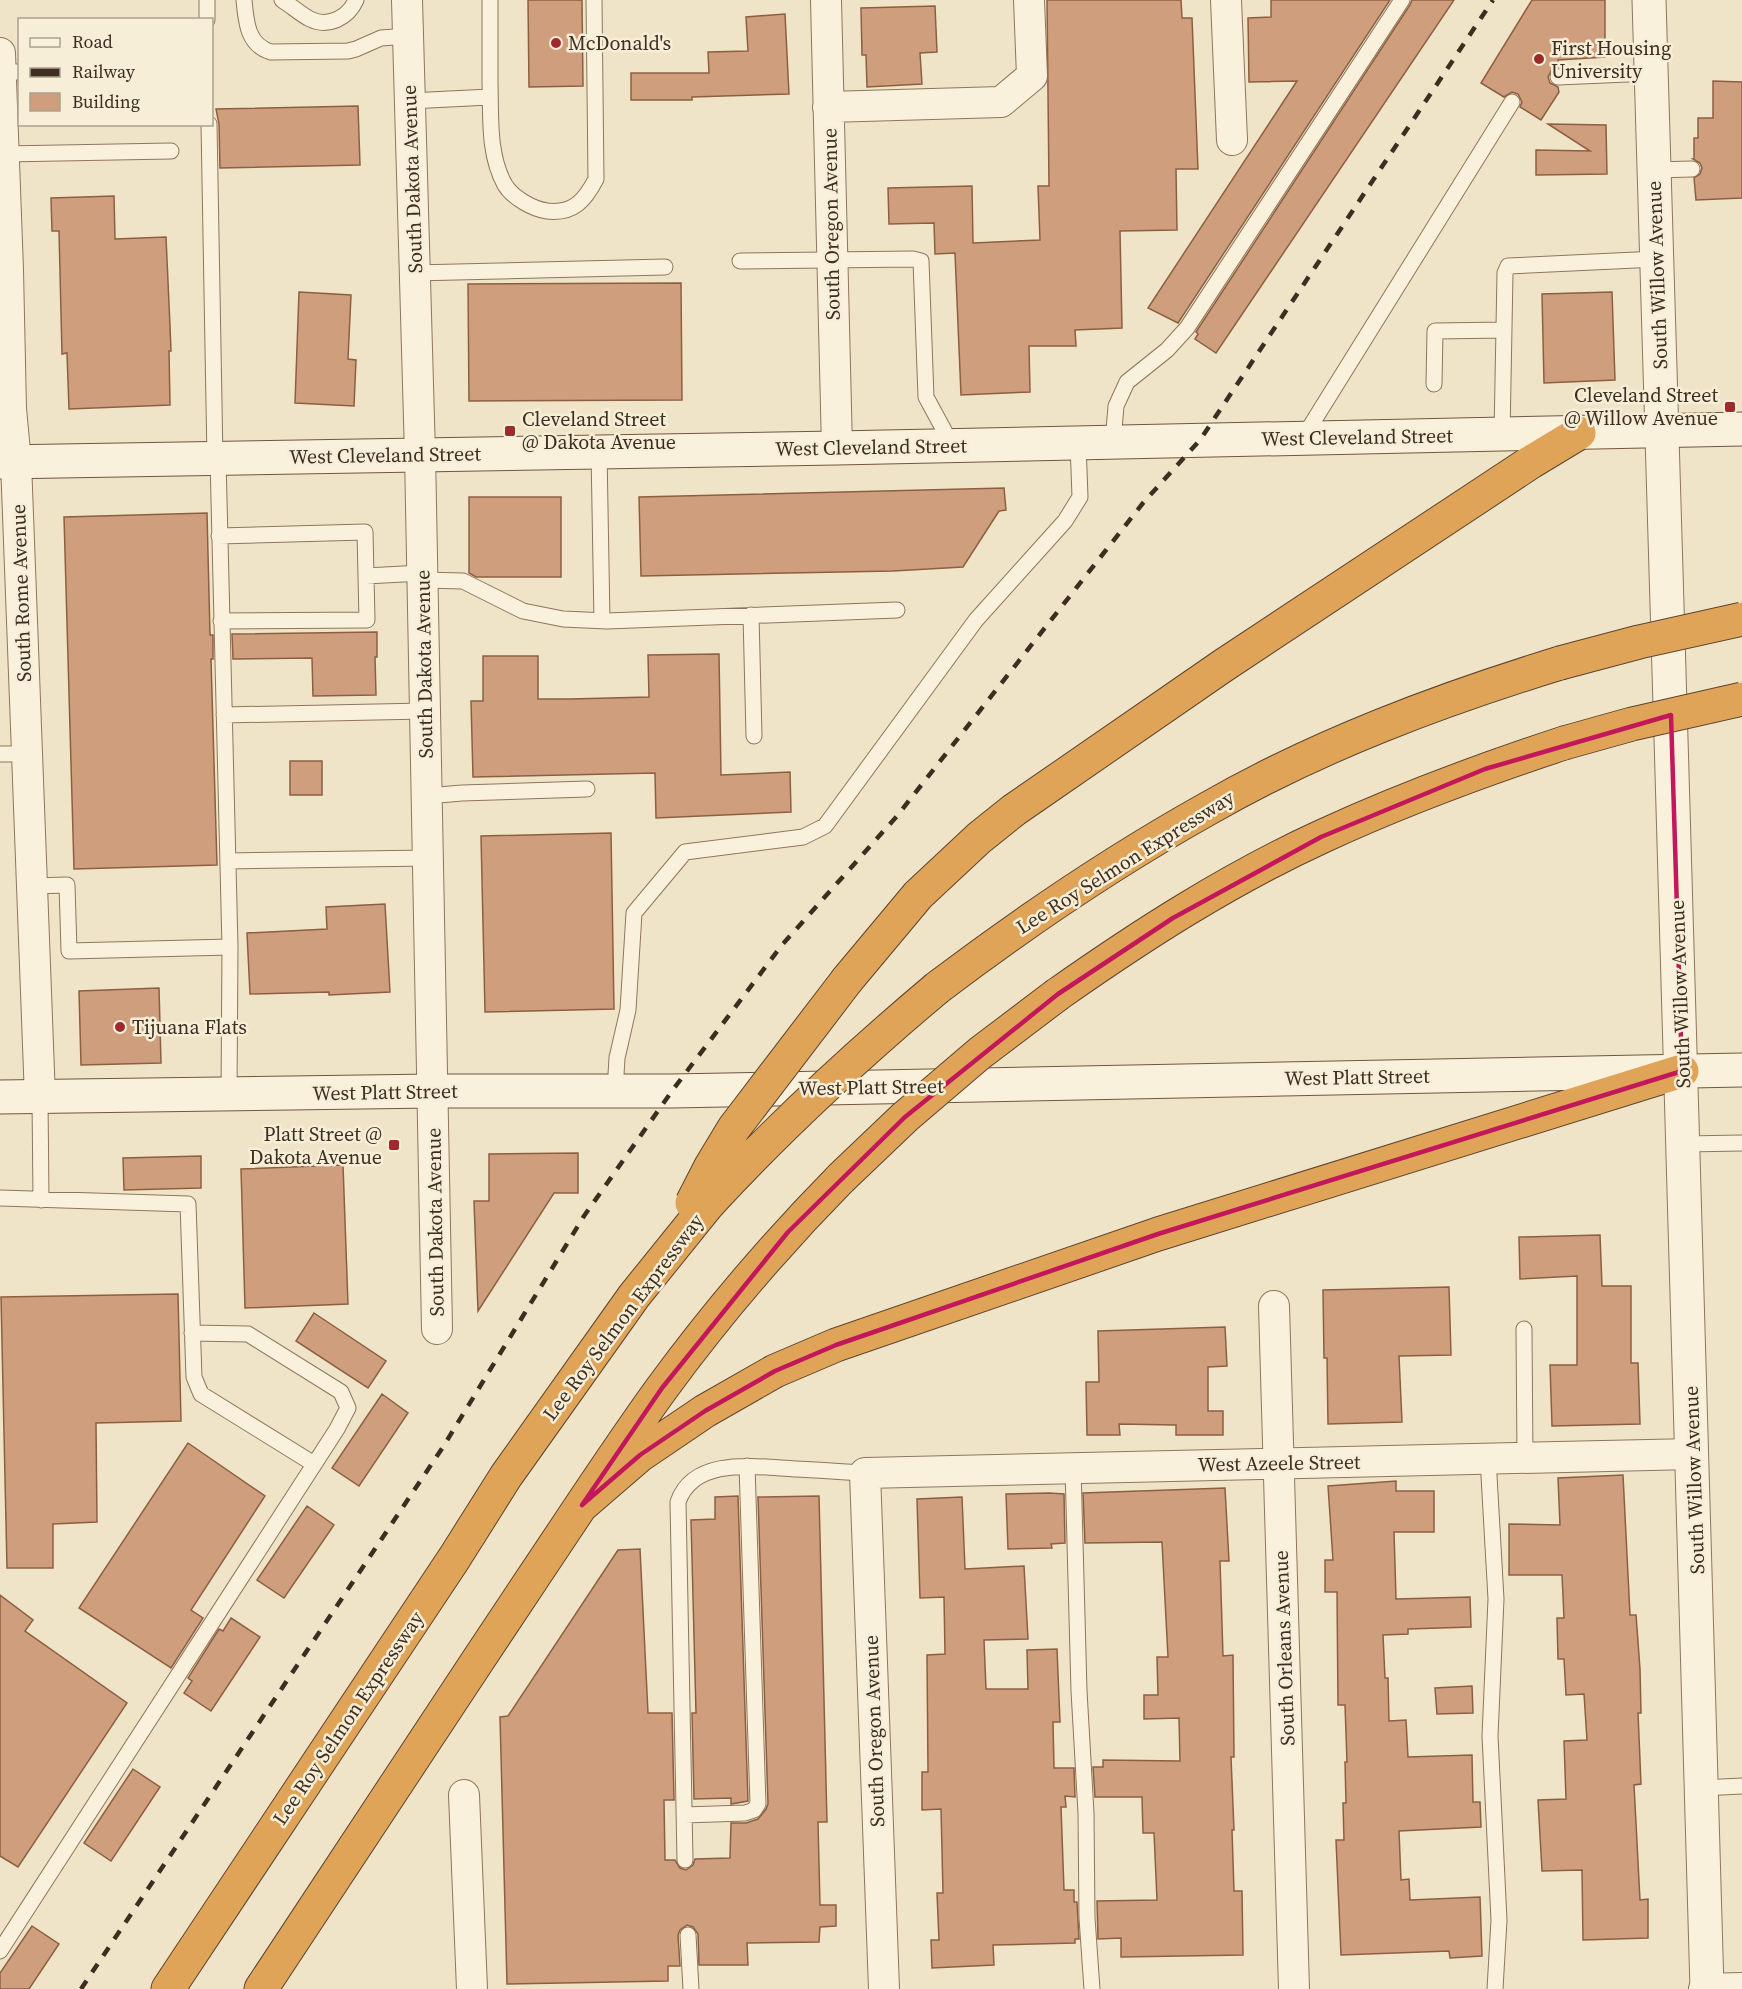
<svg xmlns="http://www.w3.org/2000/svg" width="1742" height="1989" font-family="'Source Serif 4',serif">
	<style>
		.building { fill: #cf9f7d; stroke: #8d5f41; stroke-width: 1.5 }
		.lines { fill: none; stroke-linecap: round; stroke-linejoin: round }
		.service-casing { stroke: #8d765c; stroke-width: 17 }
		.minor-casing { stroke: #8d765c; stroke-width: 32 }
		.tertiary-casing { stroke: #8d765c; stroke-width: 35 }
		.secondary-casing { stroke: #6f573f; stroke-width: 35 }
		.motorway-casing { stroke: #5b4430; stroke-width: 35 }
		.service { stroke: #faf1dc; stroke-width: 15 }
		.minor { stroke: #faf1dc; stroke-width: 30 }
		.tertiary { stroke: #faf1dc; stroke-width: 33 }
		.secondary { stroke: #faf1dc; stroke-width: 33 }
		.motorway { stroke: #e0a458; stroke-width: 33 }
		.rail { stroke: #3d2e20; stroke-width: 4.5; stroke-dasharray: 10 10; stroke-linecap: butt }
		.motorway-bridge-casing { stroke: #5b4430; stroke-width: 35; stroke-linecap: butt }
		.motorway-bridge { stroke: #e0a458; stroke-width: 33 }
		.marked { fill: none; stroke: #c2185b; stroke-width: 4.5; stroke-linejoin: round }
		.poi-dot { fill: #9e2a2b; stroke: #f7eed8; stroke-width: 2 }
		.labels { text-anchor: middle; dominant-baseline: central; stroke-width: 5; stroke-linejoin: round; paint-order: stroke }
		.poi-label { font-size: 20px; fill: #3d2e20; stroke: #f7eed8; text-anchor: start }
		.street-label { font-size: 20px; fill: #3d2e20; stroke: #f7eed8 }
	</style>
	<rect width="100%" height="100%" fill="#f0e4c8"/>
	<path class="building" d="M 528,0 L 582,0 L 583,86 L 529,87 Z
		M 1047,0 L 1181,0 L 1182,18 L 1192,18 L 1198,169 L 1176,169 L 1177,230 L 1120,231 L 1122,328 L 1075,330 L 1076,346 L 1029,346 L 1030,392 L 961,395 L 955,253 L 935,254 L 934,223 L 889,224 L 888,188 L 972,186 L 973,243 L 1040,240 L 1038,186 L 1049,186 Z
		M 1271,0 L 1390,0 L 1178,323 L 1148,308 L 1297,81 L 1249,82 L 1248,18 L 1271,17 Z
		M 1412,0 L 1454,0 L 1216,353 L 1195,339 L 1198,334 L 1196,332 L 1410,5 Z
		M 1532,0 L 1605,0 L 1605,57 L 1558,60 L 1558,67 L 1552,69 L 1548,77 L 1550,83 L 1558,87 L 1559,92 L 1541,120 L 1520,107 L 1522,102 L 1518,94 L 1512,92 L 1504,97 L 1481,83 Z
		M 935,6 L 937,52 L 920,53 L 922,84 L 867,87 L 866,55 L 862,55 L 861,8 Z
		M 785,14 L 789,94 L 692,97 L 692,100 L 631,100 L 631,73 L 709,73 L 708,52 L 748,51 L 746,17 Z
		M 1713,81 L 1742,82 L 1742,198 L 1696,200 L 1694,178 L 1700,174 L 1702,168 L 1700,163 L 1693,159 L 1694,159 L 1694,138 L 1698,138 L 1698,118 L 1713,118 Z
		M 358,106 L 360,165 L 220,168 L 219,124 L 216,109 Z
		M 1548,124 L 1606,125 L 1607,174 L 1536,175 L 1536,150 L 1590,151 Z
		M 114,196 L 115,239 L 166,237 L 170,326 L 171,351 L 169,351 L 170,405 L 69,409 L 67,353 L 62,354 L 59,231 L 52,231 L 51,198 Z
		M 681,283 L 682,400 L 469,401 L 468,284 Z
		M 299,292 L 351,295 L 348,359 L 356,360 L 354,406 L 295,403 Z
		M 1612,292 L 1615,380 L 1544,383 L 1542,294 Z
		M 1004,488 L 1006,510 L 999,511 L 963,567 L 893,571 L 641,576 L 639,497 Z
		M 469,497 L 561,497 L 561,577 L 476,577 L 469,573 Z
		M 207,513 L 210,635 L 213,635 L 213,659 L 211,659 L 217,865 L 74,869 L 64,517 Z
		M 377,632 L 377,657 L 375,657 L 376,695 L 313,696 L 312,658 L 233,659 L 232,634 Z
		M 719,654 L 721,775 L 790,772 L 791,812 L 656,818 L 655,773 L 473,777 L 471,701 L 483,701 L 483,656 L 538,656 L 538,699 L 570,699 L 649,697 L 648,655 Z
		M 290,761 L 322,761 L 322,795 L 290,795 Z
		M 611,833 L 614,1009 L 485,1012 L 481,836 Z
		M 385,904 L 390,992 L 329,995 L 329,992 L 250,994 L 247,933 L 327,929 L 326,907 Z
		M 159,988 L 161,1063 L 81,1065 L 79,991 Z
		M 578,1153 L 578,1193 L 554,1193 L 478,1311 L 474,1201 L 489,1201 L 489,1154 Z
		M 201,1156 L 201,1188 L 124,1190 L 123,1158 Z
		M 343,1165 L 348,1304 L 245,1308 L 241,1169 Z
		M 1600,1235 L 1602,1286 L 1631,1286 L 1631,1363 L 1638,1363 L 1640,1424 L 1552,1426 L 1550,1365 L 1577,1365 L 1577,1276 L 1520,1279 L 1519,1237 Z
		M 1449,1287 L 1451,1355 L 1399,1356 L 1402,1422 L 1328,1424 L 1327,1358 L 1324,1358 L 1323,1290 Z
		M 178,1294 L 181,1421 L 96,1423 L 97,1522 L 53,1524 L 53,1568 L 7,1568 L 1,1297 Z
		M 314,1313 L 386,1361 L 368,1388 L 296,1341 Z
		M 1225,1327 L 1227,1366 L 1208,1367 L 1208,1411 L 1223,1411 L 1223,1435 L 1176,1435 L 1176,1425 L 1119,1424 L 1120,1435 L 1087,1435 L 1086,1382 L 1099,1382 L 1098,1331 Z
		M 382,1394 L 408,1413 L 359,1486 L 332,1468 Z
		M 188,1443 L 265,1496 L 191,1610 L 203,1618 L 171,1668 L 79,1608 Z
		M 1623,1475 L 1630,1615 L 1636,1615 L 1640,1669 L 1641,1713 L 1638,1713 L 1641,1784 L 1634,1785 L 1640,1900 L 1648,1899 L 1648,1938 L 1583,1940 L 1582,1870 L 1542,1871 L 1538,1800 L 1566,1799 L 1564,1741 L 1587,1740 L 1584,1694 L 1566,1695 L 1564,1659 L 1558,1659 L 1557,1618 L 1564,1618 L 1562,1575 L 1509,1575 L 1509,1524 L 1560,1525 L 1558,1478 Z
		M 1396,1481 L 1396,1491 L 1434,1491 L 1434,1532 L 1394,1532 L 1396,1599 L 1470,1597 L 1471,1627 L 1408,1629 L 1408,1634 L 1383,1635 L 1385,1678 L 1388,1678 L 1389,1721 L 1406,1720 L 1408,1757 L 1472,1755 L 1473,1802 L 1480,1802 L 1481,1827 L 1399,1831 L 1401,1880 L 1409,1879 L 1410,1900 L 1480,1897 L 1482,1956 L 1450,1958 L 1449,1951 L 1341,1955 L 1336,1840 L 1344,1840 L 1343,1803 L 1346,1803 L 1345,1762 L 1347,1762 L 1345,1705 L 1338,1705 L 1337,1592 L 1325,1592 L 1325,1560 L 1333,1560 L 1328,1486 Z
		M 1225,1488 L 1229,1561 L 1220,1561 L 1223,1656 L 1233,1655 L 1234,1757 L 1231,1757 L 1234,1830 L 1232,1830 L 1234,1891 L 1242,1891 L 1243,1955 L 1121,1957 L 1121,1938 L 1098,1939 L 1097,1901 L 1157,1900 L 1154,1833 L 1143,1833 L 1142,1797 L 1095,1797 L 1093,1767 L 1103,1767 L 1103,1760 L 1180,1761 L 1179,1718 L 1144,1719 L 1144,1695 L 1158,1695 L 1157,1657 L 1168,1657 L 1162,1542 L 1085,1543 L 1083,1493 Z
		M 1049,1493 L 1064,1494 L 1065,1543 L 1051,1544 L 1052,1548 L 1008,1549 L 1006,1494 Z
		M 738,1496 L 748,1801 L 731,1804 L 731,1798 L 694,1799 L 692,1713 L 696,1713 L 691,1520 L 715,1519 L 715,1497 Z
		M 819,1496 L 827,1822 L 818,1822 L 820,1905 L 836,1905 L 836,1926 L 820,1927 L 819,1942 L 747,1943 L 748,1965 L 699,1965 L 698,1934 L 693,1927 L 687,1925 L 680,1930 L 678,1935 L 680,1966 L 668,1966 L 668,1981 L 507,1984 L 500,1717 L 508,1716 L 618,1550 L 640,1549 L 648,1713 L 672,1713 L 674,1800 L 664,1800 L 665,1860 L 675,1860 L 680,1868 L 686,1870 L 693,1865 L 695,1859 L 730,1858 L 731,1823 L 746,1823 L 758,1819 L 766,1809 L 768,1804 L 758,1497 Z
		M 962,1497 L 965,1569 L 1024,1566 L 1028,1639 L 984,1640 L 986,1689 L 1028,1689 L 1027,1650 L 1057,1649 L 1060,1722 L 1053,1722 L 1054,1768 L 1074,1768 L 1075,1797 L 1065,1796 L 1066,1807 L 1061,1807 L 1064,1890 L 1074,1890 L 1074,1902 L 1077,1902 L 1079,1939 L 1075,1939 L 1075,1943 L 993,1945 L 994,1965 L 932,1968 L 931,1940 L 939,1940 L 937,1893 L 943,1893 L 941,1809 L 922,1810 L 922,1772 L 928,1772 L 927,1655 L 945,1654 L 944,1597 L 920,1598 L 917,1499 Z
		M 307,1506 L 334,1525 L 284,1598 L 257,1580 Z
		M 0,1595 L 33,1620 L 25,1631 L 127,1703 L 18,1867 L 0,1856 Z
		M 231,1618 L 260,1637 L 211,1711 L 184,1693 L 192,1681 L 188,1678 L 219,1629 L 223,1631 Z
		M 1472,1686 L 1473,1713 L 1437,1714 L 1435,1688 Z
		M 133,1769 L 160,1787 L 111,1861 L 84,1843 Z
		M 32,1926 L 59,1944 L 29,1989 L 0,1989 L 0,1973 Z"/>
	<g class="lines">
		<defs>
			<path id="service" d="M 207,0 L 207,20
				M 244,0 C 246,21 247,45 271,52 L 348,51 L 356,49 L 381,38 L 408,36
				M 282,0 C 292,6 300,14 310,19 C 328,28 348,18 356,0
				M 490,0 C 490,27 490,55 490,82 C 491,117 488,155 505,185 C 513,198 533,209 547,211 C 574,214 585,200 596,179 L 594,0
				M 1,72 L 20,72
				M 1558,77 L 1651,73
				M 409,101 L 490,97
				M 209,124 L 215,459
				M 4,154 L 171,151
				M 1654,170 L 1692,169
				M 740,261 L 913,259 L 921,261 L 926,397 L 952,445
				M 414,273 L 665,267
				M 1434,384 L 1435,331 L 1504,330
				M 1502,435 L 1505,273 L 1508,266 L 1657,259
				M 1303,438 L 1512,102
				M 1113,442 L 1116,406 L 1127,382 L 1167,350 L 1187,328 L 1402,0
				M 599,451 L 602,621
				M 218,459 L 230,947
				M 219,536 L 365,532 L 367,620 L 221,621
				M 366,576 L 422,573
				M 422,580 L 463,581 L 523,611 L 563,619 L 607,621 L 897,610
				M 751,615 L 754,736
				M 224,715 L 425,711
				M 0,754 L 27,754
				M 427,796 L 462,793 L 587,789
				M 228,861 L 428,858
				M 32,886 L 67,885 L 69,951 L 230,947 L 229,1095
				M 615,1091 L 617,1058 L 628,1010 L 634,913 L 685,852 L 803,837 L 825,826 L 976,620 L 1065,521 L 1080,497 L 1078,443
				M 40,1098 L 41,1200
				M 1685,1144 L 1742,1143
				M 0,1198 L 188,1204 L 194,1377 L 201,1394 L 314,1464
				M 1524,1329 L 1525,1458
				M 1488,1458 L 1496,1599 L 1490,1736 L 1499,1920 L 1495,1989
				M 1073,1468 L 1079,1691 L 1086,1813 L 1087,1918 L 1092,1989
				M 1702,1788 L 1742,1786
				M 684,1815 L 745,1813 L 754,1810 L 758,1804 L 747,1466
				M 685,1860 L 678,1502 C 694,1456 757,1467 795,1469 C 819,1470 842,1472 865,1473
				M 688,1935 L 691,1989
				M 0,1951 L 337,1429 L 348,1408 L 341,1392 L 248,1334 L 192,1333"/>
			<path id="minor" d="M 407,0 L 420,454 L 437,1329
				M 826,0 L 837,448
				M 1226,0 L 1232,140
				M 0,53 L 8,270 L 11,409 L 16,462 L 40,1098
				M 828,107 L 1001,102 L 1032,76 L 1029,0
				M 1274,1306 L 1294,1989
				M 464,1795 L 472,1989
				M 884,1989 L 865,1473 L 1693,1454
				M 1704,1989 L 1742,1988"/>
			<path id="tertiary" d="M 1649,0 C 1668,663 1690,1326 1707,1989"/>
			<path id="secondary" d="M 0,462 L 837,448 L 1742,429
				M 0,1097 L 433,1091 L 672,1091 L 1742,1070"/>
			<path id="motorway" d="M 847,980 L 918,895 L 979,838 L 1014,810 L 1224,665 L 1531,462 L 1579,433
				M 937,988 C 1024,922 1114,861 1209,808 C 1319,745 1440,700 1560,663
				M 1058,994 C 1142,935 1229,879 1323,836 C 1401,800 1482,770 1564,743
				M 582,1505 L 640,1455 L 705,1411 L 775,1371 L 836,1345 L 1158,1234 L 1682,1071
				M 168,1989 L 455,1557 L 506,1476 L 634,1296 L 709,1203
				M 261,1989 C 352,1852 441,1715 532,1579 C 575,1515 617,1450 662,1388 C 717,1313 776,1244 841,1178"/>
		</defs>
		<use href="#service" class="service-casing"/>
		<use href="#minor" class="minor-casing"/>
		<use href="#tertiary" class="tertiary-casing"/>
		<use href="#secondary" class="secondary-casing"/>
		<use href="#motorway" class="motorway-casing"/>
		<use href="#service" class="service"/>
		<use href="#minor" class="minor"/>
		<use href="#tertiary" class="tertiary"/>
		<use href="#secondary" class="secondary"/>
		<use href="#motorway" class="motorway"/>
		<path class="rail" d="M 81,1989 L 443,1447 L 584,1216 L 672,1091 L 782,945 L 897,816 L 1143,503 L 1200,440 L 1493,0"/>
		<defs>
			<path id="motorway-bridge" d="M 1560,663 L 1639,642 L 1742,619
				M 1564,743 L 1632,724 L 1742,699
				M 841,1178 L 905,1117 L 980,1053 L 1058,994
				M 692,1203 L 711,1166 L 734,1128 L 847,980
				M 709,1203 C 782,1124 855,1057 937,988"/>
		</defs>
		<use href="#motorway-bridge" class="motorway-bridge-casing"/>
		<use href="#motorway-bridge" class="motorway-bridge"/>
	</g>
	<path class="marked" d="M 1671,715 L 1682,1071 L 1158,1234 L 836,1345 L 775,1371 L 705,1411 L 640,1455 L 582,1505 L 662,1388 L 788,1232 L 905,1117 L 1058,994 L 1173,918 L 1321,837 L 1485,769 Z"/>
	<g class="poi-dot">
		<circle cx="556" cy="43" r="6"/>
		<circle cx="1539" cy="59" r="6"/>
		<rect x="1724" y="401" width="12" height="12" rx="3"/>
		<rect x="504" y="425" width="12" height="12" rx="3"/>
		<circle cx="120" cy="1027" r="6"/>
		<rect x="388" y="1139" width="12" height="12" rx="3"/>
	</g>
	<g class="labels">
		<g class="poi-label">
			<text x="568" y="43">McDonald's</text>
			<text x="1551" y="48">First Housing<tspan x="1551" dy="23">University</tspan></text>
			<text x="1718" y="395" text-anchor="end">Cleveland Street<tspan x="1718" dy="23">@ Willow Avenue</tspan></text>
			<text x="522" y="419">Cleveland Street<tspan x="522" dy="23">@ Dakota Avenue</tspan></text>
			<text x="132" y="1027">Tijuana Flats</text>
			<text x="382" y="1134" text-anchor="end">Platt Street @<tspan x="382" dy="23">Dakota Avenue</tspan></text>
		</g>
		<g class="street-label">
			<text transform="translate(412 179) rotate(-92)">South Dakota Avenue</text>
			<text transform="translate(831 224) rotate(-91)">South Oregon Avenue</text>
			<text transform="translate(1657 275) rotate(-92)">South Willow Avenue</text>
			<text transform="translate(1357 437) rotate(-1)">West Cleveland Street</text>
			<text transform="translate(871 447) rotate(-1)">West Cleveland Street</text>
			<text transform="translate(385 455) rotate(-1)">West Cleveland Street</text>
			<text transform="translate(21 593) rotate(-92)">South Rome Avenue</text>
			<text transform="translate(424 664) rotate(-91)">South Dakota Avenue</text>
			<text transform="translate(1125 862) rotate(-32)">Lee Roy Selmon Expressway</text>
			<text transform="translate(1680 994) rotate(-92)">South Willow Avenue</text>
			<text transform="translate(1357 1077) rotate(-1)">West Platt Street</text>
			<text transform="translate(871 1087) rotate(-1)">West Platt Street</text>
			<text transform="translate(385 1092) rotate(-1)">West Platt Street</text>
			<text transform="translate(435 1222) rotate(-91)">South Dakota Avenue</text>
			<text transform="translate(623 1317) rotate(-53)">Lee Roy Selmon Expressway</text>
			<text transform="translate(1279 1463) rotate(-1)">West Azeele Street</text>
			<text transform="translate(1694 1480) rotate(-92)">South Willow Avenue</text>
			<text transform="translate(1284 1648) rotate(-92)">South Orleans Avenue</text>
			<text transform="translate(348 1718) rotate(-56)">Lee Roy Selmon Expressway</text>
			<text transform="translate(874 1731) rotate(-92)">South Oregon Avenue</text>
		</g>
	</g>
	<rect x="18" y="18" width="195" height="108" fill="#f7eed8" stroke="#ada18e" stroke-width="1.5"/>
	<rect x="30" y="38" width="30" height="9" fill="#faf1dc" stroke="#ada18e" stroke-width="1.5"/>
	<text x="72" y="48" font-size="18" fill="#3d2e20">Road</text>
	<rect x="30" y="68" width="30" height="9" fill="#3d2e20" stroke="#ada18e" stroke-width="1.5"/>
	<text x="72" y="78" font-size="18" fill="#3d2e20">Railway</text>
	<rect x="30" y="93" width="30" height="18" fill="#cf9f7d" stroke="#ada18e" stroke-width="1.5"/>
	<text x="72" y="108" font-size="18" fill="#3d2e20">Building</text>
</svg>
